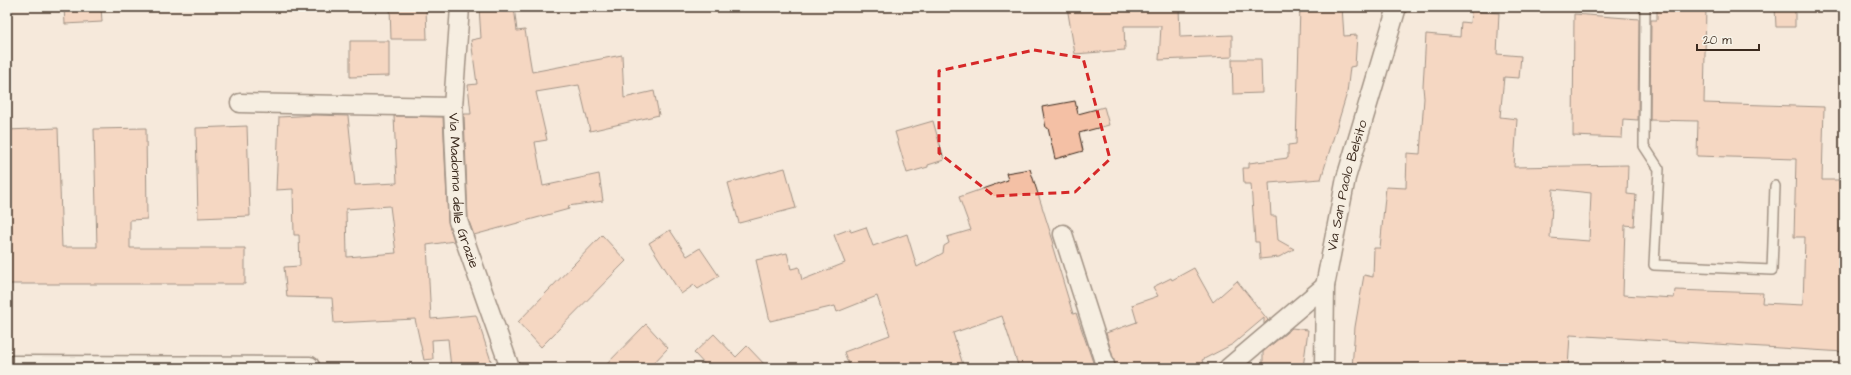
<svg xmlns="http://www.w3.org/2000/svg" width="1851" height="375" font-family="'Architects Daughter',sans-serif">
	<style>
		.building { fill: #f4c0a5; stroke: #3b2a1e; fill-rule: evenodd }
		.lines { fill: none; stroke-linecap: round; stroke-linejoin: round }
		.service-casing { stroke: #3b2a1e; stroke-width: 12 }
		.minor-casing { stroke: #3b2a1e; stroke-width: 21 }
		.service { stroke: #f7f3e8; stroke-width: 9 }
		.minor { stroke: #f7f3e8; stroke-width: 18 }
		.marked { fill: none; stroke: #d62828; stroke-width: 3; stroke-dasharray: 8 5; stroke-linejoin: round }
		.labels { text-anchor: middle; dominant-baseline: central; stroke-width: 4; stroke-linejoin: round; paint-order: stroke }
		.street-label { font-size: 14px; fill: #3b2a1e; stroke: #f7f3e8 }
	</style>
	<rect width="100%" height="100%" fill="#f6e9db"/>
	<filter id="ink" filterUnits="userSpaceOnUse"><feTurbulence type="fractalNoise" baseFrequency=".025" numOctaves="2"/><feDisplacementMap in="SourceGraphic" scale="8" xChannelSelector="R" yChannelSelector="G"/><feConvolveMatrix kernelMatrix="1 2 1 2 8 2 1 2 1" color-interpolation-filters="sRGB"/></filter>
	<g filter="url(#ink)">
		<path class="building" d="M 64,7 L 101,7 L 102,22 L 65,24 Z
			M 390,7 L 426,7 L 427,39 L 391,39 Z
			M 479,7 L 514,7 L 517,31 L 525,30 L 532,72 L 622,55 L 624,98 L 654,91 L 659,115 L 590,131 L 579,85 L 536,92 L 547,140 L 535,142 L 543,186 L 599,174 L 603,201 L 568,206 L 569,209 L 474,235 L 468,219 L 464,114 L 471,114 L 468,85 L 477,84 L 471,40 L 481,38 Z
			M 1067,7 L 1179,7 L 1180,37 L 1232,35 L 1232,57 L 1159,60 L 1161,26 L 1124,26 L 1125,50 L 1075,54 Z
			M 1300,7 L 1342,7 L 1344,36 L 1357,35 L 1355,66 L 1350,67 L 1347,93 L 1321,179 L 1269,183 L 1271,216 L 1276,216 L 1278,240 L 1294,249 L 1279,257 L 1260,259 L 1259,242 L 1255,242 L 1251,184 L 1244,184 L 1243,168 L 1249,168 L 1249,163 L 1288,158 L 1288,145 L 1296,144 Z
			M 1657,7 L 1706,7 L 1704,103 L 1824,107 L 1822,180 L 1841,180 L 1839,260 L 1844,260 L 1844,352 L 1570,335 L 1568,368 L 1352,368 L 1355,327 L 1364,275 L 1373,277 L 1374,248 L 1380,248 L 1386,187 L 1406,188 L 1407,153 L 1420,154 L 1424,98 L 1423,87 L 1426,34 L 1460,37 L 1461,22 L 1470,23 L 1471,11 L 1499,13 L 1497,54 L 1521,56 L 1519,78 L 1504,77 L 1500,117 L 1517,119 L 1514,167 L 1628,165 L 1627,194 L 1636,195 L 1634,226 L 1625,225 L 1623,295 L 1674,298 L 1675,290 L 1763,293 L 1762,303 L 1803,305 L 1805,237 L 1794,237 L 1796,159 L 1697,156 L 1698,121 L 1650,120 L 1651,20 L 1657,20 ZM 1553,189 L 1591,193 L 1589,241 L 1550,238 Z
			M 1775,7 L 1795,7 L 1795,27 L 1776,27 Z
			M 1574,14 L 1639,19 L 1638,120 L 1623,119 L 1622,138 L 1573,136 Z
			M 350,41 L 389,41 L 389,76 L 350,77 Z
			M 1232,59 L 1261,59 L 1262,93 L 1233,94 Z
			M 1075,101 L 1078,114 L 1104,107 L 1109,125 L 1079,133 L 1083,151 L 1055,159 L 1048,128 L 1046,128 L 1042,107 Z
			M 316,115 L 348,116 L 355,185 L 397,183 L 394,116 L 443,117 L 448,221 L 454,241 L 427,245 L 431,319 L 476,315 L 493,367 L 451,368 L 448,339 L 432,340 L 433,359 L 424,360 L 415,319 L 334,323 L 332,298 L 287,297 L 284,267 L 300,266 L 299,235 L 294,235 L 293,189 L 276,190 L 279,117 ZM 390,206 L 396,253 L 347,257 L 346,209 Z
			M 933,121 L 944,160 L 928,165 L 928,167 L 907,173 L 895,132 Z
			M 247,126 L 250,216 L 198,218 L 196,128 Z
			M 58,128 L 62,247 L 97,247 L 94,129 L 146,128 L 147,219 L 130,220 L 130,248 L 245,248 L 245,284 L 7,284 L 7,247 L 10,247 L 7,130 Z
			M 785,168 L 796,208 L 739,223 L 728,183 Z
			M 1030,169 L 1054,244 L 1052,245 L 1073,314 L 1076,313 L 1095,368 L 1019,368 L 1002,316 L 953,333 L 964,368 L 850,368 L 844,352 L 890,335 L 877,296 L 837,312 L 835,306 L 770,321 L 756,260 L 787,253 L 791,269 L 799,267 L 802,280 L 845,263 L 834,235 L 850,229 L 851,232 L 866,227 L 873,246 L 907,234 L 917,267 L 943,253 L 944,246 L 949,243 L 947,237 L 971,230 L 959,197 L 1008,180 L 1006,173 Z
			M 670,230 L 687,256 L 700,248 L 719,276 L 698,289 L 694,285 L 681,294 L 649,243 Z
			M 602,235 L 626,261 L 541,347 L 518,322 Z
			M 1194,268 L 1213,302 L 1237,281 L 1268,320 L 1264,324 L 1264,318 L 1233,344 L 1202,360 L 1205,368 L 1116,368 L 1106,333 L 1137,322 L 1132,305 L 1158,296 L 1153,287 L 1171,278 L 1172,280 Z
			M 646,324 L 668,348 L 649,368 L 603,368 Z
			M 1292,328 L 1308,330 L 1303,368 L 1263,368 L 1263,352 Z
			M 714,334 L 736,357 L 747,346 L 768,368 L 708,368 L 694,353 Z"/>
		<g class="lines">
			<defs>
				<path id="service" d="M 1645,7 L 1644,146 L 1659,169 L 1654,265 L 1772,270 L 1775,186"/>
				<g id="minor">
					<path id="s1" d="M 460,7 L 453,107 L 458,221 L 510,368"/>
					<path d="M 240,103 L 453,107"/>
					<path d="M 1063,234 L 1106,368"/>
					<path d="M 7,365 L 310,366"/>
					<path d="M 1228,368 L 1325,286"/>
					<path id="s2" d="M 1324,368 L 1325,286 L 1346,178 L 1397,7"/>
				</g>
			</defs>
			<use href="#service" class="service-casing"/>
			<use href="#minor" class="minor-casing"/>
			<use href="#service" class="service"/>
			<use href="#minor" class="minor"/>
		</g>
	</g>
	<path d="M0 0H1851V375H0ZM 1034,50 L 1083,58 L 1110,159 L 1075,192 L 994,196 L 939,153 L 939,71 Z" fill="#f6e9db" fill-opacity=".55" fill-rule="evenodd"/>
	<path class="marked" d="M 1034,50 L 1083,58 L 1110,159 L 1075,192 L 994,196 L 939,153 L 939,71 Z"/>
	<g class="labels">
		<g class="street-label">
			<text stroke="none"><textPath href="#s2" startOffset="185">Via San Paolo Belsito</textPath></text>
			<text stroke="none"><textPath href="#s1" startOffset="185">Via Madonna delle Grazie</textPath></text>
		</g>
	</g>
	<rect width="1851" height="375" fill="none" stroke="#f7f3e8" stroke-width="24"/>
	<rect x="12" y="12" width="1827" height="351" fill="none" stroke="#3b2a1e" stroke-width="1.5" filter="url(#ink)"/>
	<path d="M1697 44v6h62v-6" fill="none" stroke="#3b2a1e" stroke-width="2"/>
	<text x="1703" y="44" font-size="12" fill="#3b2a1e" stroke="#f7f3e8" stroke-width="3" paint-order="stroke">20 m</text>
</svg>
